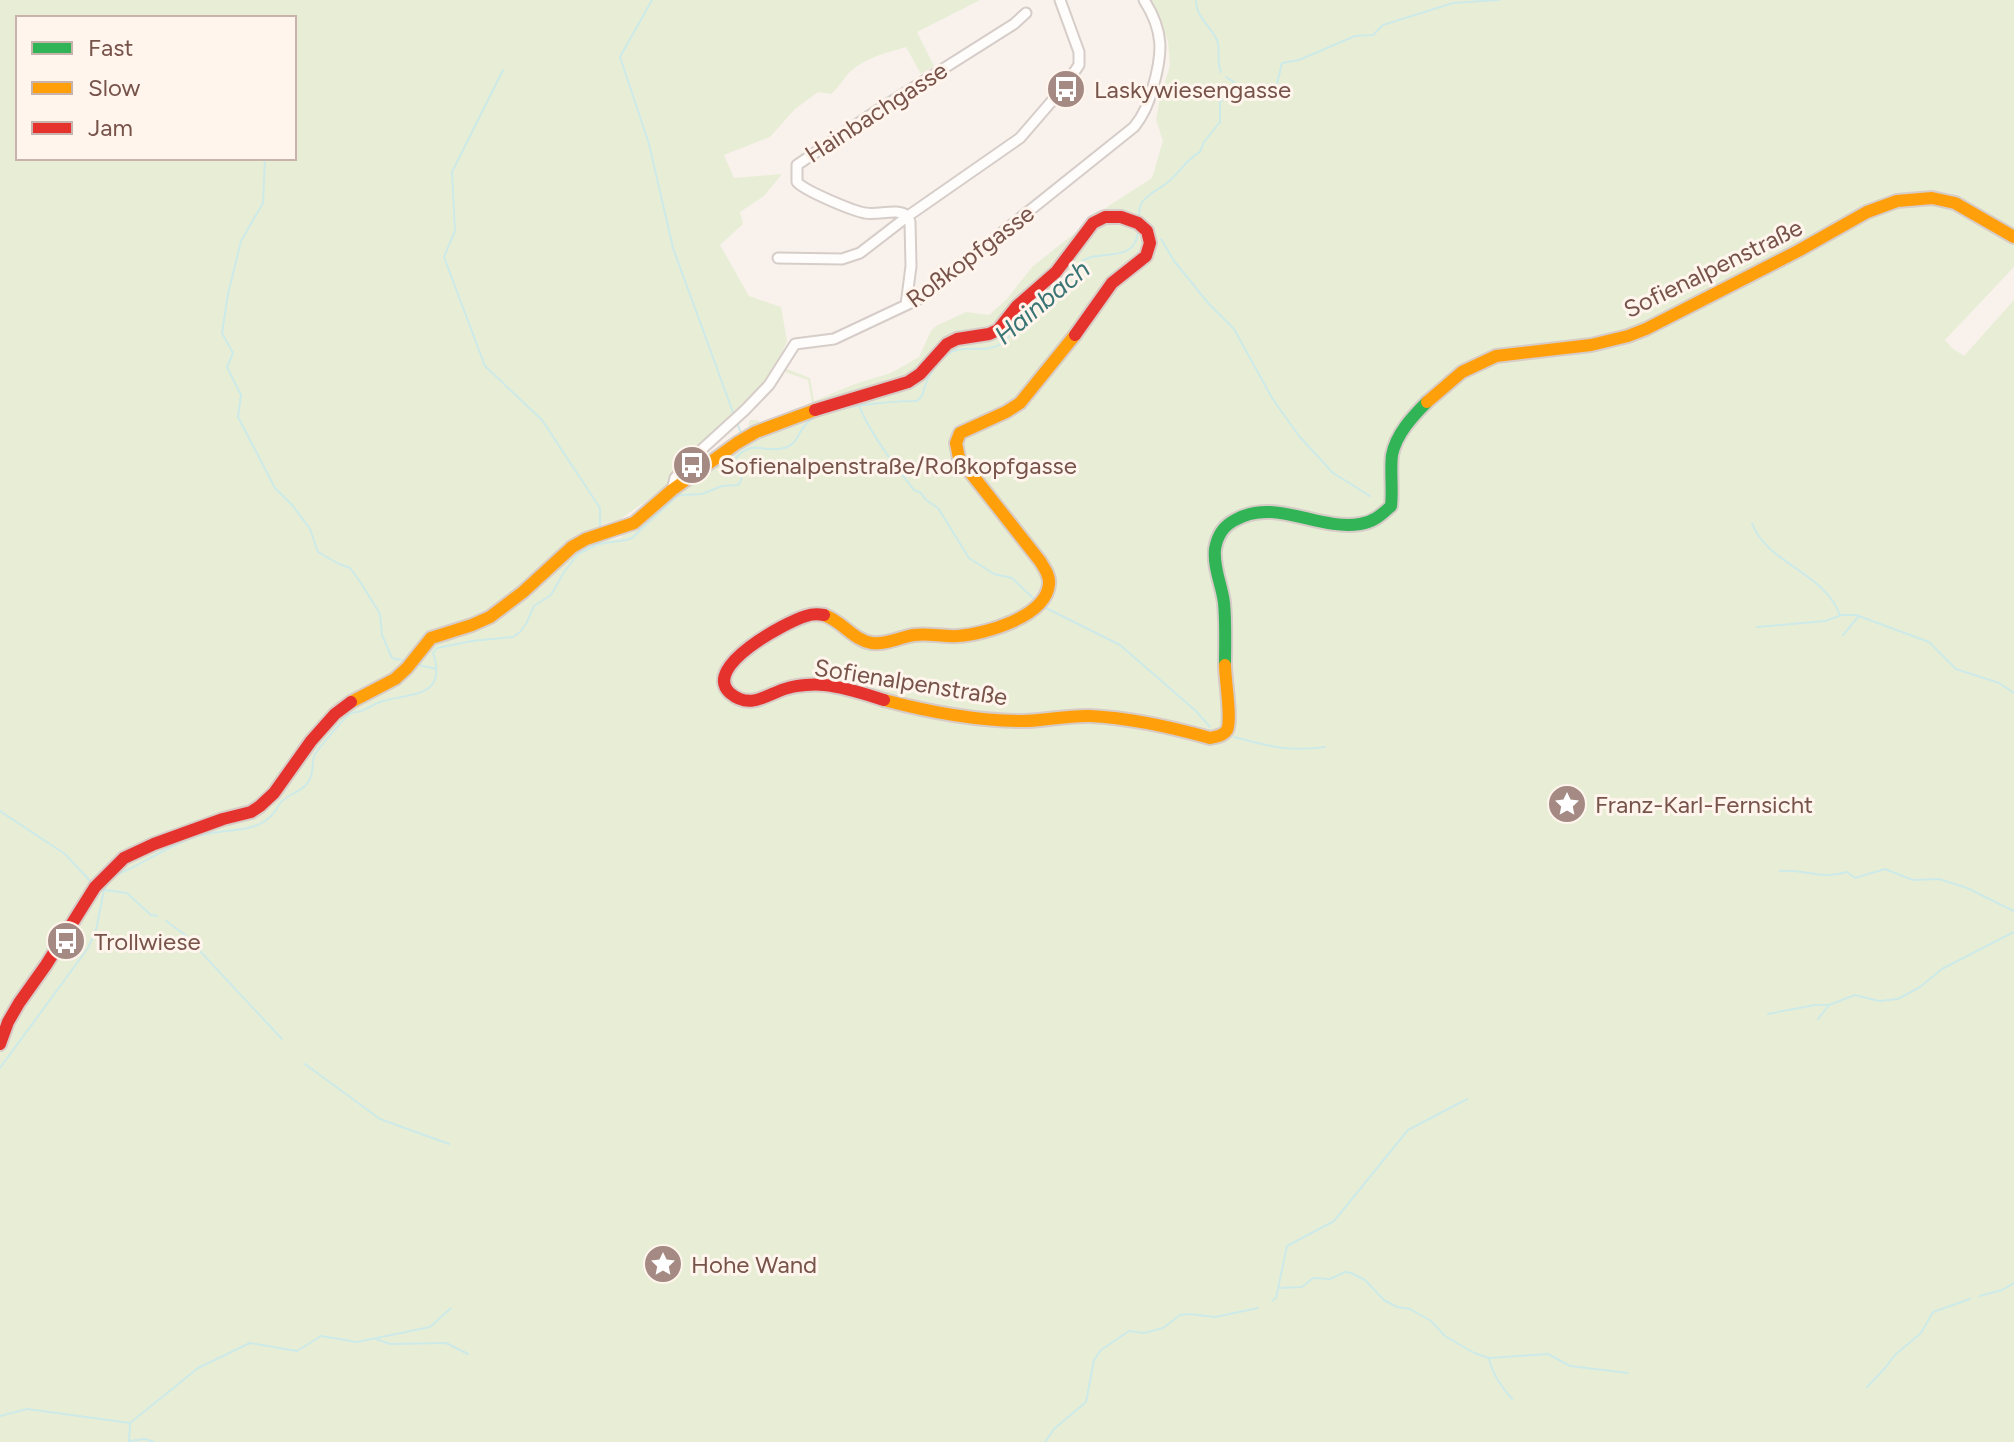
<svg xmlns="http://www.w3.org/2000/svg" width="2014" height="1442" font-family="Figtree,sans-serif">
	<style>
		.green { fill: #e8eed6; fill-rule: evenodd }
		.lines { fill: none; stroke-linecap: round; stroke-linejoin: round }
		.stream { stroke: #cdeae8; stroke-width: 2 }
		.street-casing { stroke: #d6cdc8; stroke-width: 13 }
		.fast-casing { stroke: #d7ccc8; stroke-width: 16 }
		.slow-casing { stroke: #d7ccc8; stroke-width: 16 }
		.jam-casing { stroke: #d7ccc8; stroke-width: 16 }
		.street { stroke: #fefdfc; stroke-width: 9 }
		.fast { stroke: #30b455; stroke-width: 12 }
		.slow { stroke: #ff9f0a; stroke-width: 12 }
		.jam { stroke: #e5322d; stroke-width: 12 }
		.labels { text-anchor: middle; dominant-baseline: central; stroke-width: 6; stroke-linejoin: round; paint-order: stroke }
		.poi-label { font-size: 24px; fill: #77534a; stroke: #fff5ed; text-anchor: start }
		.street-label { font-size: 24px; fill: #77534a; stroke: #fff5ed }
		.water-label { font-size: 26px; font-style: italic; fill: #3a7575; stroke: #fff5ed }
	</style>
	<rect width="100%" height="100%" fill="#f8f1ec"/>
	<path class="green" d="M 0,0 L 980,0 L 917,32 L 934,66 L 921,74 L 906,47 C 889,52 867,57 852,70 C 845,76 839,87 831,94 L 818,92 L 795,109 L 770,137 L 724,155 L 734,178 L 782,174 L 764,196 L 740,212 L 743,224 L 720,245 L 749,296 L 781,307 L 787,341 L 777,365 L 810,378 L 814,401 L 855,384 L 891,373 L 919,357 L 931,331 L 936,326 L 966,312 L 989,315 L 1007,299 L 1032,267 L 1110,205 L 1152,178 L 1163,141 L 1156,120 L 1160,98 L 1170,66 L 1168,42 L 1159,17 L 1148,0 L 2014,0 L 2014,267 L 1945,340 L 1952,348 L 1964,356 L 2014,300 L 2014,1442 L 0,1442 ZM 18,18 L 294,18 L 294,158 L 18,158 ZM 782,371 L 808,380 L 812,404 L 761,426 L 758,420 L 750,420 L 746,434 L 702,464 L 698,459 ZM 661,491 L 620,538 L 611,540 L 597,528 L 603,524 L 619,520 Z"/>
	<g class="lines">
		<path class="stream" d="M 652,0 L 620,57 L 649,144 L 673,248 L 734,415
			M 1196,0 C 1196,18 1210,25 1217,40 C 1221,50 1216,62 1221,72
			M 503,70 L 452,172 L 455,231 L 444,257 L 485,366 L 542,420 L 600,508 L 600,528
			M 1226,77 L 1235,83 L 1230,92
			M 265,158 L 263,203 L 241,241 L 228,294 L 222,333 L 233,353 L 227,367 L 241,395 L 238,417 L 275,488 L 293,506 L 310,529 L 318,552 L 339,564 L 350,568 L 361,583 L 380,614 L 382,635 L 392,658 L 405,661
			M 1139,217 C 1139,211 1139,208 1141,204 C 1146,195 1159,189 1167,183 C 1180,173 1185,160 1200,152 L 1204,142 L 1220,122 L 1220,102 L 1230,92 L 1242,93 L 1277,84 L 1282,63 L 1299,60 L 1355,36 L 1373,35 L 1383,25 L 1453,3 L 1499,0
			M 1161,239 L 1174,261 L 1209,304 L 1234,329 L 1272,398 L 1299,436 L 1333,473 L 1370,496
			M 860,408 C 873,438 894,464 914,490 L 921,493 L 926,500 L 938,508 L 969,558 L 994,574 L 1012,578 L 1034,599
			M 737,423 L 742,435
			M 1752,523 C 1766,563 1824,572 1840,615 L 1856,615 L 1929,642 L 1956,669 L 1999,683 L 2014,693
			M 1046,608 L 1120,645 L 1196,711 L 1210,727
			M 1757,627 L 1825,621 L 1839,616
			M 1843,635 L 1858,617
			M 415,664 L 436,669
			M 1234,737 C 1268,746 1289,752 1325,747
			M 0,811 L 65,854 L 91,882
			M 1780,871 C 1806,869 1821,880 1847,872 L 1855,878 L 1885,869 L 1913,880 L 1939,879 L 1967,888 L 2014,911
			M 112,877 C 144,864 172,842 206,834 C 227,829 253,833 270,817 C 275,813 277,807 281,802 C 288,795 299,792 306,785 C 315,774 311,767 314,756 C 316,751 344,718 350,714 C 354,711 356,713 361,711 C 369,708 376,703 383,701 C 412,693 448,697 433,653 L 437,648 L 472,641 L 513,637 L 520,632 L 526,624 L 534,606 L 551,595 L 564,572 L 578,554 L 598,544 L 626,540 L 632,538 L 676,497 L 681,495 L 702,494 L 722,486 L 738,485 C 748,474 734,472 733,461 C 753,437 761,454 784,448 C 798,445 798,431 808,422 C 826,406 893,401 917,401 C 923,396 923,393 925,386 C 928,376 938,362 946,356 C 962,342 983,354 999,345 C 1010,340 1015,326 1023,317 C 1034,305 1049,298 1062,288 C 1070,281 1072,270 1080,263 C 1096,247 1136,266 1138,231
			M 105,890 L 127,893 L 151,915 L 157,916
			M 166,921 L 184,934 L 282,1039
			M 1768,1014 L 1815,1005 L 1829,1005 L 1855,995 L 1879,1001 L 1898,999 L 1920,987 L 1942,969 L 2014,932
			M 1818,1019 L 1829,1005
			M 305,1064 L 380,1119 L 449,1144
			M 0,1068 L 88,948 L 96,930 L 104,890 L 109,882
			M 1278,1288 L 1302,1287 L 1313,1278 L 1330,1279 L 1345,1272 L 1351,1273 L 1365,1280 L 1384,1300 L 1397,1307 L 1410,1309 L 1431,1321 L 1445,1336 L 1474,1353 L 1489,1358 L 1548,1354 L 1570,1366 L 1628,1373
			M 1980,1296 L 2002,1290 L 2014,1283
			M 1272,1301 L 1276,1298 L 1287,1246 L 1334,1221 L 1408,1130 L 1467,1099
			M 376,1339 L 390,1344 L 446,1343 L 468,1354
			M 1489,1359 C 1493,1375 1502,1387 1512,1399
			M 1867,1387 L 1886,1367 L 1895,1355 L 1921,1333 L 1933,1312 L 1970,1299
			M 0,1416 L 27,1409 L 130,1423 L 129,1441 L 145,1439 L 154,1442
			M 130,1423 L 198,1368 L 250,1343 L 297,1351 L 321,1336 L 357,1342 L 430,1327 L 451,1308
			M 1045,1442 L 1054,1429 L 1086,1402 L 1094,1360 L 1101,1350 L 1129,1331 L 1144,1333 L 1163,1328 L 1180,1315 L 1189,1314 L 1215,1317 L 1258,1308"/>
		<defs>
			<path id="street" d="M 908,216 C 896,207 879,216 865,213 C 853,211 805,191 797,182 L 797,165 L 878,110 L 1014,24 L 1026,13
				M 778,258 L 842,259 L 860,253 L 908,216 L 1020,138 L 1064,87 L 1079,65 L 1079,52 L 1060,0
				M 906,305 L 911,266 L 910,222 L 908,216
				M 672,490 L 675,478 L 689,461 L 745,410 L 769,385 L 795,344 L 834,339 L 919,299 L 1134,127 C 1144,115 1149,103 1153,87 C 1163,53 1164,31 1144,0"/>
			<path id="fast" d="M 1225,665 C 1225,644 1226,624 1224,603 C 1222,585 1213,568 1215,549 C 1217,537 1223,526 1235,520 C 1275,497 1318,531 1360,524 C 1374,522 1381,515 1391,506 C 1393,489 1390,472 1392,455 C 1396,434 1413,416 1427,402"/>
			<path id="slow" d="M 1427,402 L 1462,372 L 1496,356 L 1591,345 L 1628,336 L 1646,329 L 1798,251 L 1867,212 L 1897,201 L 1932,198 L 1955,203 L 2014,237
				M 824,615 C 842,621 853,640 872,643 C 886,645 900,637 914,635 C 929,633 943,637 958,636 C 985,634 1046,617 1049,584 C 1050,575 1044,568 1040,561 L 959,458 L 956,443 L 960,433 L 1006,412 L 1020,403 L 1075,335
				M 884,700 C 929,712 976,721 1023,721 C 1045,721 1067,715 1090,716 C 1131,718 1171,727 1210,738 C 1216,737 1223,736 1227,730 C 1232,720 1225,679 1225,665
				M 351,702 L 395,679 L 407,668 L 431,638 L 472,625 L 490,617 L 523,592 L 572,547 L 586,539 L 634,523 L 672,490 L 737,443 L 756,432 L 815,410"/>
			<path id="jam" d="M 815,410 L 908,382 L 920,374 L 947,344 L 957,339 L 989,334 L 998,330 L 1017,306 L 1056,272 L 1093,223 L 1105,217 L 1121,217 L 1138,223 L 1147,231 L 1150,243 L 1146,256 L 1112,283 L 1075,335
				M 824,615 C 818,614 812,614 806,616 C 786,622 701,667 730,693 C 751,711 768,693 788,688 C 798,685 814,684 824,685 C 845,687 865,694 884,700
				M 0,1044 L 8,1022 L 19,1003 L 46,965 L 95,887 L 124,858 L 154,844 L 223,819 L 251,812 L 260,806 L 274,793 L 311,741 L 335,714 L 351,702"/>
		</defs>
		<use href="#street" class="street-casing"/>
		<use href="#fast" class="fast-casing"/>
		<use href="#slow" class="slow-casing"/>
		<use href="#jam" class="jam-casing"/>
		<use href="#street" class="street"/>
		<use href="#fast" class="fast"/>
		<use href="#slow" class="slow"/>
		<use href="#jam" class="jam"/>
	</g>
	<defs>
		<symbol id="bus-disc" viewBox="-11 -11 22 22"><circle r="9.5" fill="#a48a83" stroke="#fff5ed"/><path d="M-5-6H5V4H4V6H2V4H-2V6H-4V4H-5ZM-3.5-4V0h7V-4ZM-3.5 1.2v1.5H-2V1.2ZM2 1.2v1.5H3.5V1.2Z" fill="#fff"/></symbol>
		<symbol id="sight-disc" viewBox="-11 -11 22 22"><circle r="9.5" fill="#a48a83" stroke="#fff5ed"/><path d="M0-6L1.8-2.2L6-1.7L2.9 1.2L3.7 5.4L0 3.3L-3.7 5.4L-2.9 1.2L-6-1.7L-1.8-2.2Z" fill="#fff"/></symbol>
	</defs>
	<g fill-rule="evenodd">
		<use href="#bus-disc" x="1044" y="67" width="44" height="44"/>
		<use href="#bus-disc" x="670" y="443" width="44" height="44"/>
		<use href="#sight-disc" x="1545" y="782" width="44" height="44"/>
		<use href="#bus-disc" x="44" y="919" width="44" height="44"/>
		<use href="#sight-disc" x="641" y="1242" width="44" height="44"/>
	</g>
	<g class="labels">
		<g class="poi-label">
			<text x="1094" y="89">Laskywiesengasse</text>
			<text x="720" y="465">Sofienalpenstraße/Roßkopfgasse</text>
			<text x="1595" y="804">Franz-Karl-Fernsicht</text>
			<text x="94" y="941">Trollwiese</text>
			<text x="691" y="1264">Hohe Wand</text>
		</g>
		<g class="street-label">
			<text transform="translate(876 112) rotate(-33)">Hainbachgasse</text>
			<text transform="translate(970 256) rotate(-37)">Roßkopfgasse</text>
			<text transform="translate(1713 268) rotate(-26)">Sofienalpenstraße</text>
			<text transform="translate(911 682) rotate(9)">Sofienalpenstraße</text>
		</g>
		<g class="water-label">
			<text transform="translate(1042 302) rotate(-40)">Hainbach</text>
		</g>
	</g>
	<rect x="16" y="16" width="280" height="144" fill="#fff5ed" stroke="#c9b4ac" stroke-width="2"/>
	<rect x="32" y="42" width="40" height="12" fill="#30b455" stroke="#c9b4ac" stroke-width="2"/>
	<text x="88" y="56" font-size="24" fill="#77534a">Fast</text>
	<rect x="32" y="82" width="40" height="12" fill="#ff9f0a" stroke="#c9b4ac" stroke-width="2"/>
	<text x="88" y="96" font-size="24" fill="#77534a">Slow</text>
	<rect x="32" y="122" width="40" height="12" fill="#e5322d" stroke="#c9b4ac" stroke-width="2"/>
	<text x="88" y="136" font-size="24" fill="#77534a">Jam</text>
</svg>
